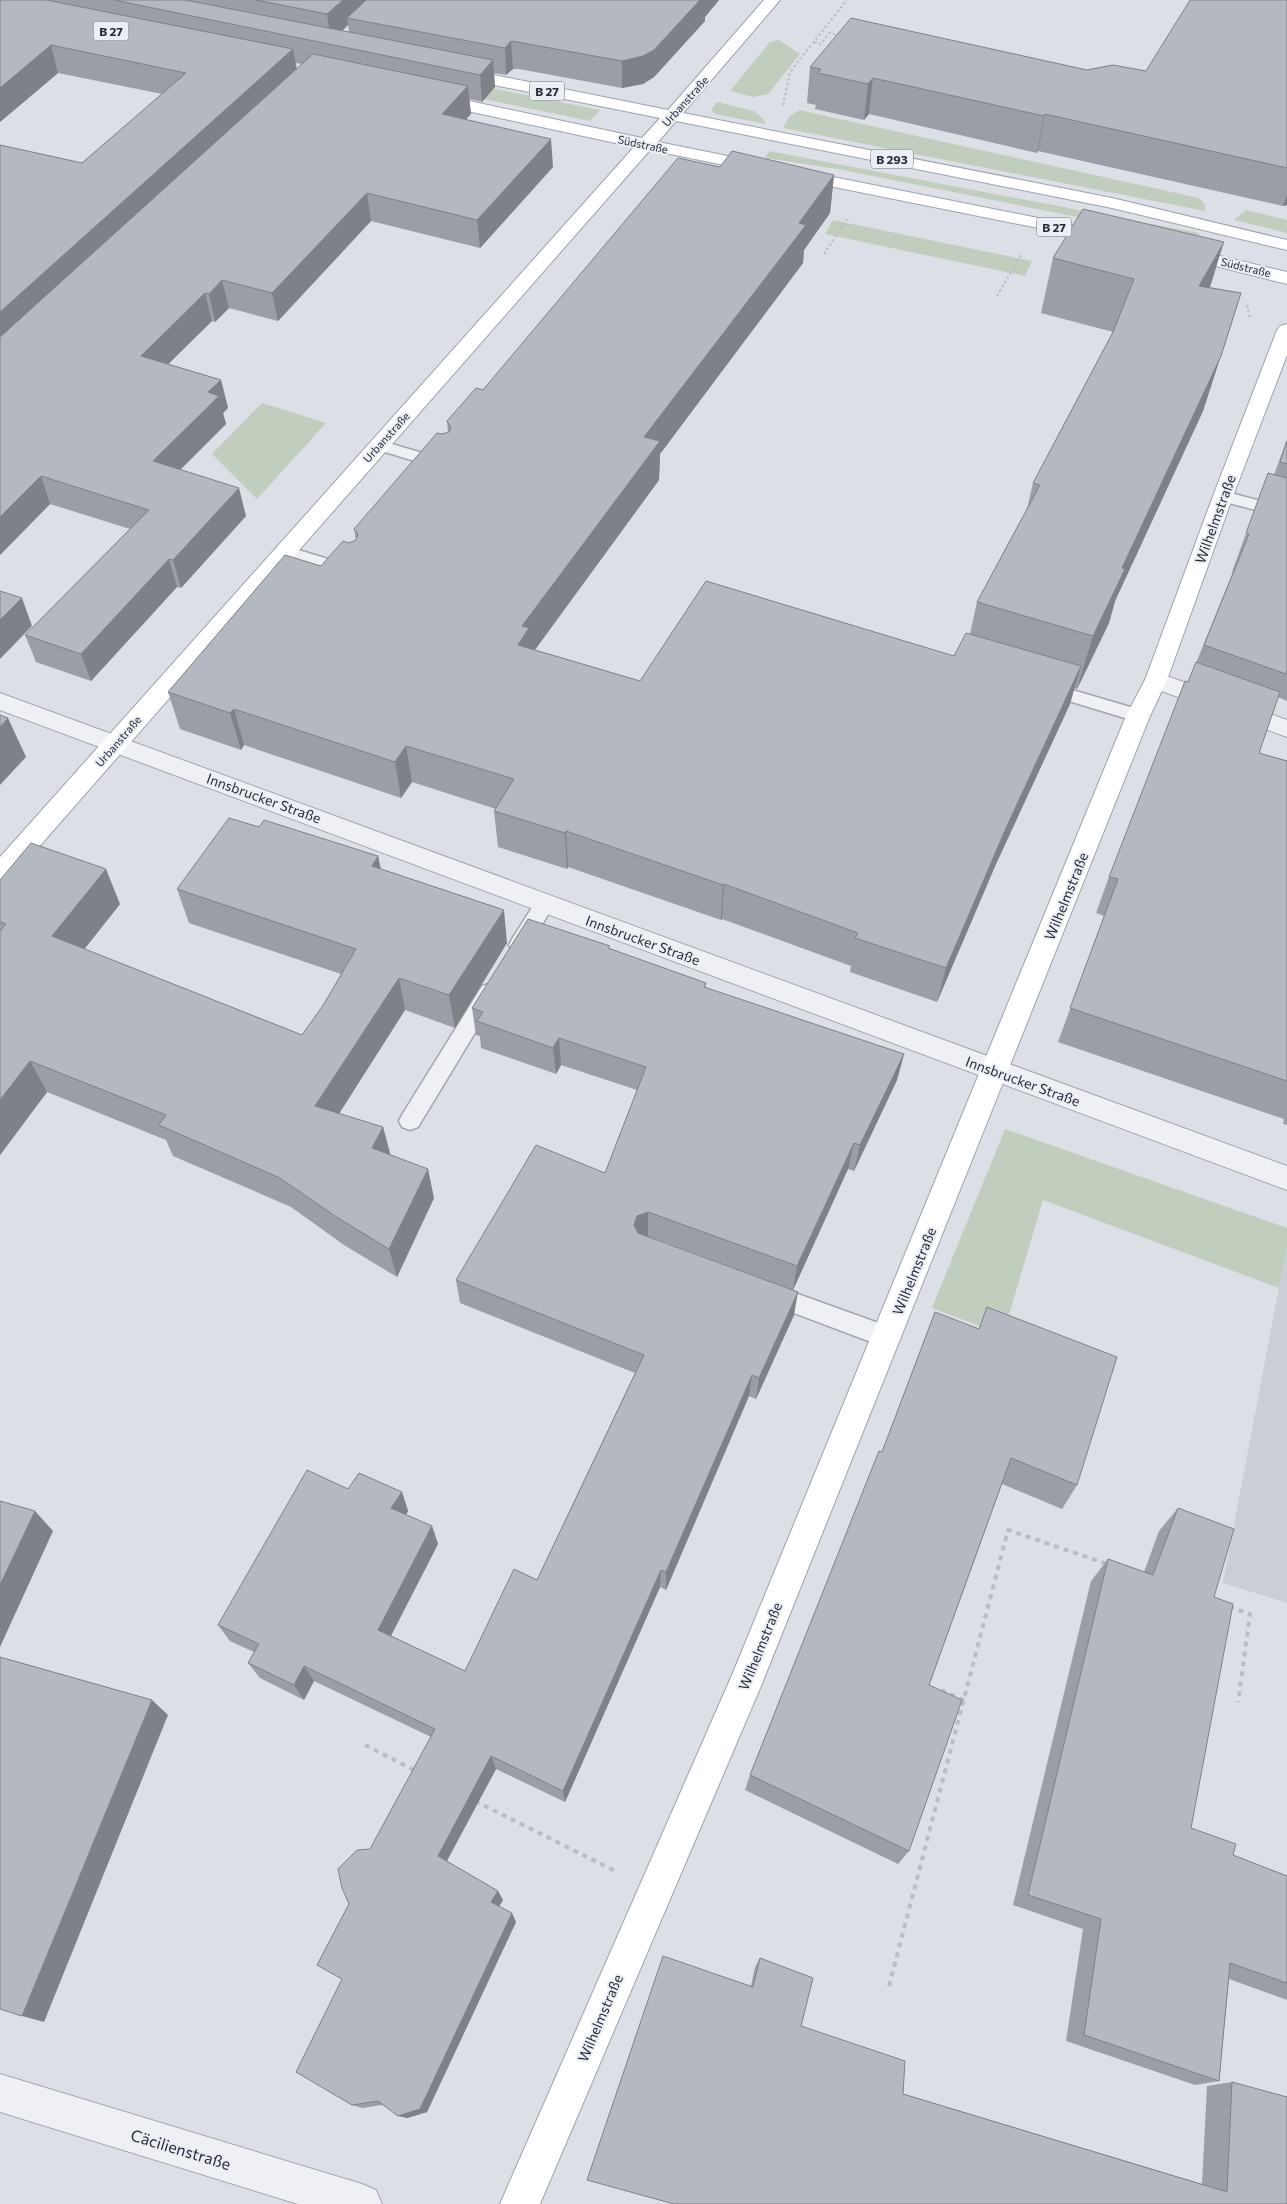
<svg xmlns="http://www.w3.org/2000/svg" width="1287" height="2204" font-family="Commissioner,sans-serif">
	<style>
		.built { fill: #caced5 }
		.green { fill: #c1cebe }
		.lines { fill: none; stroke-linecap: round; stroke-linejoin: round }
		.service-casing { stroke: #a2a6ae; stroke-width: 3 }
		.minor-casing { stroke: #a2a6ae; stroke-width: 2 }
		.primary-casing { stroke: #9da2af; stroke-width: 2 }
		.path-far1 { stroke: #babdc3; stroke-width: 2; stroke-dasharray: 2.5 2.5; stroke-linecap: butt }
		.path { stroke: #babdc3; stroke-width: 4; stroke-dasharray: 5 5; stroke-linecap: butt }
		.service { fill: #eef0f3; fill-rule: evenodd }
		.minor { fill: #eef0f3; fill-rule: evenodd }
		.primary { fill: #fff; fill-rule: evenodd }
		.wall { fill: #9b9ea6; fill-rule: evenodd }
		.shaded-wall { fill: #7e8187 }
		.building { fill: #b4b8c1; stroke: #7e8187 }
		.labels { text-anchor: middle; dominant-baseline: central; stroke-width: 4; stroke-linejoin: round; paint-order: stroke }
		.far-street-label { font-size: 11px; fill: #272c39; stroke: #ebeef3 }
		.shield { fill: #ebeef3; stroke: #626671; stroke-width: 1 }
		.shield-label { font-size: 12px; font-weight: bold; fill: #272c39 }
		.street-label { font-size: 14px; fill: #272c39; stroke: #ebeef3 }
		.near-street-label { font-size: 16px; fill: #272c39; stroke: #ebeef3 }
	</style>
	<rect width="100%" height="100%" fill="#dcdfe5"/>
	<path class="built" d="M 1287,1245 L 1287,1603 L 1223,1583 Z"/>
	<path class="green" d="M 779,40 L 800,54 L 768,94 L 753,97 L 730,91 L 770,42 Z
		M 296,60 L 431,76 L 600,110 L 590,121 Z
		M 717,102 L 754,111 L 765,121 L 765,124 L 715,114 L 711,110 Z
		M 799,110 L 1199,198 L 1205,204 L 1205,211 L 783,128 L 790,116 Z
		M 769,151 L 1199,233 L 1197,241 L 838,169 L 765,158 Z
		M 1246,210 L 1287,220 L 1287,233 L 1234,220 Z
		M 833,220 L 1032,261 L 1025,276 L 825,234 Z
		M 262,403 L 326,423 L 257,499 L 212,454 Z
		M 1005,1129 L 1287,1228 L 1287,1245 L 1279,1288 L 1043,1200 L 1003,1335 L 932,1308 Z"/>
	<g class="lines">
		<defs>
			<path id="service" d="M 378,440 L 450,461 L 452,465 L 450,469 L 444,470 L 372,448 L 370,445 L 372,442 Z
				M 1223,491 L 1287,508 L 1287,518 L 1217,500 L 1215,496 L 1217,492 Z
				M 285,546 L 358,568 L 360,572 L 358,576 L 352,578 L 279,555 L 277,551 L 279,547 Z
				M 1045,682 L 1144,711 L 1147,716 L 1144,721 L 1138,722 L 1039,692 L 1036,688 L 1039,684 Z
				M 545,895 L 552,898 L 555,903 L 552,908 L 526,951 L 519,953 L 512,951 L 509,945 L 512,939 L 538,898 Z
				M 489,984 L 496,986 L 499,992 L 496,998 L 418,1127 L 410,1130 L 402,1127 L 399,1121 L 402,1115 L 482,986 Z
				M 770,1284 L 895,1329 L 899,1337 L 895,1345 L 887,1348 L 762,1301 L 759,1294 L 762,1287 Z"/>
			<path id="minor" d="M 1156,672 L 1287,720 L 1287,737 L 1148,686 L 1145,680 L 1148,674 Z
				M 0,693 L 1287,1166 L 1287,1190 L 0,710 Z
				M 0,2074 L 362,2184 L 376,2190 L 382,2204 L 298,2204 L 0,2112 Z"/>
			<path id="primary" d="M 764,0 L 780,0 L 683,113 L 1112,198 L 1287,240 L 1287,250 L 1112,208 L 676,121 L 658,142 L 1108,232 L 1114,233 L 1117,237 L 1114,241 L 1108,242 L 650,150 L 9,881 L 0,884 L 0,857 L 634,147 L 426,102 L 424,98 L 426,94 L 432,93 L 642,138 L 660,118 L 459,78 L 453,76 L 451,73 L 453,70 L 459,68 L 668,110 Z
				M 1182,247 L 1287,272 L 1287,284 L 1176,256 L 1173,252 L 1176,248 Z
				M 1287,324 L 1287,355 L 1233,496 L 1167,680 L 1150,716 L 761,1686 L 540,2204 L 500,2204 L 732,1675 L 1126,716 L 1145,680 L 1213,496 L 1277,330 L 1280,326 Z"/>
		</defs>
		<use href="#service" class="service-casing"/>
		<use href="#minor" class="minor-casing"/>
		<use href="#primary" class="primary-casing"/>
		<path class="path-far1" d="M 814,42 L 821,44 L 829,33 L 840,36
			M 783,105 L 790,72 L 847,0
			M 824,254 L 847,219
			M 997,296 L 1022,254
			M 1247,305 L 1250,318"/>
		<path class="path" d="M 1229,1607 L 1250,1614 L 1238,1702
			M 941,1690 L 964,1700
			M 365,1745 L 416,1771
			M 475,1801 L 615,1871
			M 889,1986 L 1008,1530 L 1107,1564"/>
		<use href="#service" class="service"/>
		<use href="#minor" class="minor"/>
		<use href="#primary" class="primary"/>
	</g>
	<path class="wall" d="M 0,0 L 719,0 L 705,17 L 705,21 L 654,77 L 643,84 L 622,88 L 519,69 L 513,69 L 506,75 L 494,73 L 495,87 L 482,102 L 469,99 L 471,114 L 465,120 L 553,167 L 480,248 L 371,221 L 278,321 L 229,308 L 215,322 L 212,321 L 168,364 L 221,380 L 228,408 L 223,413 L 226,424 L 180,470 L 246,516 L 181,588 L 177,587 L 91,681 L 36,662 L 25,635 L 130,529 L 50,504 L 0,555 L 0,145 L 82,163 L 162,94 L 58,73 L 0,122 ZM 348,25 L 349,32 L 342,31 ZM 296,63 L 301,64 L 297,69 Z
		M 1287,0 L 1287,205 L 1283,206 L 1038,151 L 1037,153 L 869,114 L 864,120 L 815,109 L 816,105 L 807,103 L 810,67 L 1087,70 L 1146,71 Z
		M 720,167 L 834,175 L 830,213 L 804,250 L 803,263 L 660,454 L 659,480 L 535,650 L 640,681 L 954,656 L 970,634 L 977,602 L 1027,509 L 1033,483 L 1113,332 L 1041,313 L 1053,258 L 1241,293 L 1203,411 L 1115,601 L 1109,623 L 1077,689 L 1074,688 L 1070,704 L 996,864 L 937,1002 L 850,972 L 851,966 L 722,919 L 721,920 L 568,867 L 567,869 L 498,847 L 494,811 L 496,809 L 412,782 L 401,798 L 244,745 L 241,750 L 180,729 L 168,692 L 349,543 L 356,540 L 354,529 L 442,434 L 448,433 L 447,421 L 483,390 Z
		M 1287,439 L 1287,701 L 1278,697 L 1259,753 L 1287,761 L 1287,1125 L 1283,1124 L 1284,1119 L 1058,1042 L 1104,916 L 1096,913 L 1109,877 L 1233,572 L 1232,572 L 1268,473 L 1274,475 Z
		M 259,827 L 378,856 L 381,870 L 507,943 L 455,1028 L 405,1010 L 339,1114 L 383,1127 L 390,1154 L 434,1198 L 397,1277 L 344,1245 L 291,1207 L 173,1156 L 166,1140 L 47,1092 L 0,1155 L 0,880 L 120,904 L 84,949 L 302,1035 L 324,1004 L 341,974 L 189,923 L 177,889 Z
		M 610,949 L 706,983 L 705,988 L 904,1054 L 897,1080 L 854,1171 L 848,1169 L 793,1290 L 650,1237 L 794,1315 L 756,1399 L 749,1396 L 666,1590 L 660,1587 L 565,1802 L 496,1769 L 447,1861 L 498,1891 L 503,1900 L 499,1906 L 516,1922 L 427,2112 L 407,2118 L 382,2105 L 362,2108 L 352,2105 L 342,1979 L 317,1965 L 349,1904 L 370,1849 L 431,1737 L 314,1681 L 304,1700 L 260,1678 L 248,1663 L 254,1652 L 230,1641 L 218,1625 L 348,1489 L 402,1492 L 408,1511 L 406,1515 L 432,1526 L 438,1544 L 391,1636 L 465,1671 L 537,1580 L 635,1373 L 460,1303 L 456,1280 L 605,1173 L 637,1090 L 561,1065 L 556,1074 L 481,1048 L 480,1036 L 476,1035 L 472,1008 Z
		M 935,1312 L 1077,1485 L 1062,1509 L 1002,1484 L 929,1685 L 909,1851 L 898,1864 L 745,1790 L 750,1775 L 882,1452 Z
		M 1178,1508 L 1214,1597 L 1191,1828 L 1233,1855 L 1287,1876 L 1287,2000 L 1229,1979 L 1219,2081 L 1195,2085 L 1066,2041 L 1083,1929 L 1013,1905 L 1091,1581 L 1108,1559 L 1144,1572 L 1159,1531 Z
		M 760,1958 L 801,2026 L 903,2094 L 1202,2184 L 1207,2086 L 1232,2082 L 1287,2204 L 674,2204 L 751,1986 L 755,1967 Z"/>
	<path class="shaded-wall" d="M 343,0 L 376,0 L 347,18 L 348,25 L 331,41 L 327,14 Z
		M 700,0 L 719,0 L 705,17 L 705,21 L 654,77 L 643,84 L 622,88 L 622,61 Z
		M 511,41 L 513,69 L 506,75 L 505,48 Z
		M 51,45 L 58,73 L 0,122 L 0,88 Z
		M 293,49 L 298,77 L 0,348 L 0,312 Z
		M 493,60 L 495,87 L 482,102 L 480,75 Z
		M 873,78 L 869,114 L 864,120 L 868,84 Z
		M 468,86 L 471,114 L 445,142 L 442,114 Z
		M 1045,114 L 1038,151 L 1037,153 L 1044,116 Z
		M 551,139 L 553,167 L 480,248 L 477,220 Z
		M 834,175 L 830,213 L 804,250 L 803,263 L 660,454 L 659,480 L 531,655 L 518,645 L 522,626 L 644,437 Z
		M 367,193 L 371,221 L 278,321 L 272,293 Z
		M 1287,194 L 1287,205 L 1283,206 Z
		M 1224,242 L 1207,297 L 1199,286 Z
		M 222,280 L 229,308 L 215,322 L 209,294 Z
		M 205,293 L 212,321 L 148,384 L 141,356 Z
		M 1241,293 L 1203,411 L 1115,601 L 1109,623 L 1077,689 L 1093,636 Z
		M 221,380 L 228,408 L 223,413 L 226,424 L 161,489 L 153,461 L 208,392 Z
		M 41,476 L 50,504 L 0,555 L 0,517 Z
		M 239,488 L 246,516 L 181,588 L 173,560 Z
		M 169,559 L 177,587 L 91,681 L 81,654 Z
		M 22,598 L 32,626 L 0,659 L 0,620 Z
		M 1081,666 L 1070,704 L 996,864 L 937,1002 L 946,968 L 1006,828 Z
		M 234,709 L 244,745 L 241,750 L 230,713 Z
		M 8,718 L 26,757 L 0,785 L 0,727 Z
		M 406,746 L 412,782 L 401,798 L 395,762 Z
		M 566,831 L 568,867 L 567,869 L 565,833 Z
		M 378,856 L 385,890 L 372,866 Z
		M 106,869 L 120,904 L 68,970 L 52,936 Z
		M 724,884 L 722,919 L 721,920 L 723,885 Z
		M 504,910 L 507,943 L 455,1028 L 449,995 Z
		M 399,978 L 405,1010 L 324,1137 L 315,1106 Z
		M 559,1038 L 561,1065 L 556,1074 L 553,1048 Z
		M 904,1054 L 897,1080 L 854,1171 L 860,1145 Z
		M 30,1061 L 47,1092 L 0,1155 L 0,1100 Z
		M 383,1127 L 391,1157 L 372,1148 Z
		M 854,1143 L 848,1169 L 793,1290 L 797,1266 Z
		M 428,1169 L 434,1198 L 397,1277 L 389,1249 Z
		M 648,1212 L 648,1236 L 637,1240 L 634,1225 L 637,1216 Z
		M 798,1292 L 794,1315 L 756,1399 L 759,1378 Z
		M 752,1375 L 749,1396 L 666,1590 L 666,1572 Z
		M 402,1492 L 408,1511 L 398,1527 L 391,1508 Z
		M 35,1511 L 53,1531 L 0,1647 L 0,1585 Z
		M 432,1526 L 438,1544 L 386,1645 L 378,1630 Z
		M 661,1570 L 660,1587 L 565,1802 L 563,1791 Z
		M 304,1666 L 314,1681 L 304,1700 L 294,1685 Z
		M 152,1700 L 168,1715 L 44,2022 L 22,2016 Z
		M 491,1756 L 496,1769 L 444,1866 L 438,1856 Z
		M 498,1891 L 503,1900 L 496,1911 L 491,1902 Z
		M 512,1913 L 516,1922 L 427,2112 L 407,2118 L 398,2116 Z"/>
	<path class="building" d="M 2,0 L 46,0 L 293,49 L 0,312 L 0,145 L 82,163 L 186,73 L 51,45 L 0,88 L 0,2 Z
		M 114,0 L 185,0 L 493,60 L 480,75 Z
		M 256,0 L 343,0 L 327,14 Z
		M 366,0 L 700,0 L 654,50 L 643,56 L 622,61 L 517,42 L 511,41 L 505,48 L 347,18 Z
		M 1190,0 L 1287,0 L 1287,168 L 1045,114 L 1044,116 L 873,78 L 868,84 L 818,73 L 821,69 L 810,67 L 851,18 L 1087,70 L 1113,65 L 1146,71 Z
		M 313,54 L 468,86 L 442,114 L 551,139 L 477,220 L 367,193 L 272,293 L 222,280 L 209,294 L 205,293 L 141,356 L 221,380 L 208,392 L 219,396 L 153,461 L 239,488 L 173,560 L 169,559 L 81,654 L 25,635 L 149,510 L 41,476 L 0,517 L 0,337 Z
		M 732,151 L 834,175 L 799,223 L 806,225 L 644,437 L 660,441 L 522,626 L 529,628 L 518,645 L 640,681 L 706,581 L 954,656 L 966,633 L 1081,666 L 1006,828 L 946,968 L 855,938 L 858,933 L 724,884 L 723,885 L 566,831 L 565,833 L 494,811 L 514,779 L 406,746 L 395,762 L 234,709 L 230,713 L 168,692 L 285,555 L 321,566 L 343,541 L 349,543 L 356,540 L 358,534 L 354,529 L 437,433 L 442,434 L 449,432 L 451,427 L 447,421 L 476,388 L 483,390 L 678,158 L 720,167 Z
		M 1083,209 L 1224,242 L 1199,286 L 1241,293 L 1221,356 L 1122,568 L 1125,569 L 1093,636 L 977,602 L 1040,485 L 1033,483 L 1113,332 L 1134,279 L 1053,258 Z
		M 1287,441 L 1287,464 L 1280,462 Z
		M 1268,473 L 1287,478 L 1287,670 L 1286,674 L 1204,645 L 1249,534 L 1246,533 Z
		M 0,591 L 22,598 L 0,620 Z
		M 1196,662 L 1280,692 L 1259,753 L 1287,761 L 1287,1081 L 1070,1008 L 1118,879 L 1109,877 L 1185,681 L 1188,682 Z
		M 0,715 L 8,718 L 0,727 Z
		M 229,818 L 259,827 L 264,820 L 378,856 L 372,866 L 504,910 L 449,995 L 399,978 L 315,1106 L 383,1127 L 372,1148 L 428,1169 L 389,1249 L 335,1216 L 280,1178 L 159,1125 L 166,1115 L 30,1061 L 0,1100 L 0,931 L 6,924 L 0,922 L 0,880 L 31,843 L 106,869 L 52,936 L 302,1035 L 324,1004 L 356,949 L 177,889 Z
		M 528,919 L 610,946 L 608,948 L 706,983 L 704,987 L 904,1054 L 860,1145 L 854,1143 L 797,1266 L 648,1212 L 637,1216 L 634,1225 L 638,1233 L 798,1292 L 759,1378 L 752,1375 L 666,1572 L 661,1570 L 563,1791 L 491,1756 L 438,1856 L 498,1891 L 491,1902 L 512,1913 L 420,2109 L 398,2116 L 378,2101 L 352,2105 L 296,2072 L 342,1979 L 317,1965 L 349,1904 L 342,1888 L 338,1869 L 357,1850 L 370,1849 L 435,1729 L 304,1666 L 294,1685 L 248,1663 L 259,1644 L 218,1625 L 307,1470 L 348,1489 L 359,1473 L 402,1492 L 391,1508 L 432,1526 L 378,1630 L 465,1671 L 514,1569 L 537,1580 L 644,1355 L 456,1280 L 536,1145 L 605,1173 L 646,1067 L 559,1038 L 553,1048 L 477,1021 L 483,1012 L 472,1008 Z
		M 987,1307 L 1117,1357 L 1077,1485 L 1011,1458 L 929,1685 L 962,1700 L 909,1851 L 750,1775 L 879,1451 L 882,1452 L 935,1312 L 979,1329 Z
		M 0,1501 L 35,1511 L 0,1585 Z
		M 1178,1508 L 1234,1529 L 1214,1597 L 1233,1604 L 1191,1828 L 1236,1844 L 1233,1855 L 1287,1876 L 1287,1983 L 1230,1963 L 1219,2081 L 1084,2035 L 1101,1919 L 1028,1895 L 1108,1559 L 1153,1575 Z
		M 0,1657 L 152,1700 L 22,2016 L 0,2009 Z
		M 663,1956 L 753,1987 L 760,1958 L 813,1978 L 801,2026 L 905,2061 L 903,2094 L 1227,2192 L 1232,2082 L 1287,2097 L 1287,2204 L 674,2204 L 587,2180 Z"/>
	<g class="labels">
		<g class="far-street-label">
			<text transform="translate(685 101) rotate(-48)">Urbanstraße</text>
			<text transform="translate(643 144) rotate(12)">Südstraße</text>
			<text transform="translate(1246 267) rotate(14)">Südstraße</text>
			<text transform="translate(386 437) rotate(-48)">Urbanstraße</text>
			<text transform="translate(118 741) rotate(-49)">Urbanstraße</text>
		</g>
		<g class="shield">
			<rect x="93.5" y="21.5" width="35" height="19" rx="4"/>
			<rect x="529.5" y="81.5" width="35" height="19" rx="4"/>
			<rect x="871" y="149.5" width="42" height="19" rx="4"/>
			<rect x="1036.5" y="217.5" width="35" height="19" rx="4"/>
		</g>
		<g class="shield-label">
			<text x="111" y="31">B 27</text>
			<text x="547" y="91">B 27</text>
			<text x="892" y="159">B 293</text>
			<text x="1054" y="227">B 27</text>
		</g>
		<g class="street-label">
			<text transform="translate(1215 519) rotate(-70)">Wilhelmstraße</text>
			<text transform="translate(264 798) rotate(20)">Innsbrucker Straße</text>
			<text transform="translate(1066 896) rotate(-68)">Wilhelmstraße</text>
			<text transform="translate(643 940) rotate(20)">Innsbrucker Straße</text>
			<text transform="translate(1023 1081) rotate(20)">Innsbrucker Straße</text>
			<text transform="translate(914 1271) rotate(-68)">Wilhelmstraße</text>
			<text transform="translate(760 1646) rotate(-68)">Wilhelmstraße</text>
			<text transform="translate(600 2018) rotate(-67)">Wilhelmstraße</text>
		</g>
		<g class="near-street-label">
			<text transform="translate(181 2149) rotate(17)">Cäcilienstraße</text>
		</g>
	</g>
</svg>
